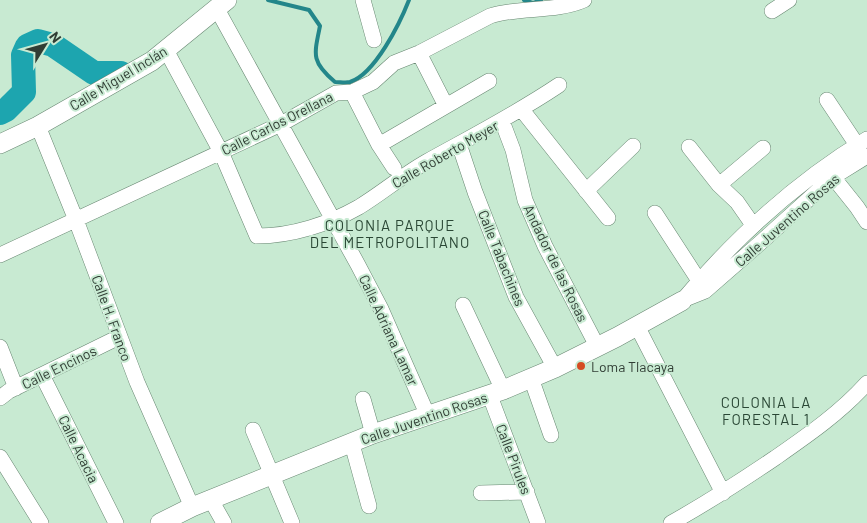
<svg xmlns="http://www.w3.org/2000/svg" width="867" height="523" font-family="Barlow,sans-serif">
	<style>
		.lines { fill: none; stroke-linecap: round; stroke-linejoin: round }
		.stream { stroke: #23868a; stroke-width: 4 }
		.river { stroke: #1da5af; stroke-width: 24 }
		.minor-casing { stroke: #688772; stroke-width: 16 }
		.tertiary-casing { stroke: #688772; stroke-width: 20 }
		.minor { stroke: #fff; stroke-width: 15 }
		.tertiary { stroke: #fff; stroke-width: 19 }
		.poi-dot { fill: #d54c23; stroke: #c8ead2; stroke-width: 2 }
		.labels { text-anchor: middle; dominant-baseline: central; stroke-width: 4; stroke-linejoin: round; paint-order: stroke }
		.street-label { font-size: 14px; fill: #303d34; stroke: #c8ead2 }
		.poi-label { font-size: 14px; fill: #303d34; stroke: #c8ead2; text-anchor: start }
		.neighbourhood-label { font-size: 15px; letter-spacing: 1px; fill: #2a4735; stroke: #c8ead2 }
	</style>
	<rect width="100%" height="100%" fill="#c8ead2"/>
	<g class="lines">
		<path class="stream" d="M 268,0 L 309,10 L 320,26 C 314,55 311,62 335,82 C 340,82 346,83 350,82 C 375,74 400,23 409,0
			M 524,0 L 533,3 L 541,0"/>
		<path class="river" d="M 0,113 L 6,110 L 24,92 L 23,55 L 27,46 L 38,41 L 53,45 L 94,73 L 121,73"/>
		<defs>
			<path id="minor" d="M 363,0 L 374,40
				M 217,9 L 358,265 L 381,309 L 428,416
				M 772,11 L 789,0
				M 166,50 L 221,152 L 257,236 C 292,236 329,224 359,207 C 382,193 403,175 426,162 C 471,137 516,114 559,85
				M 419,53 L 446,106
				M 352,92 L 379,145 L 394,168
				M 827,100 L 857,145
				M 522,110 L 608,218
				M 502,121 L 513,150 L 525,200 L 545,246 L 597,346
				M 38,126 L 76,220 L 137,382 L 192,507
				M 459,144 L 475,192 L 516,297 L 555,368
				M 379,145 L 489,81
				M 689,147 L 719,185 L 737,202 L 753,225
				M 833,177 L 857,207 L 867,222
				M 719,185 L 763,148
				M 586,191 L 633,146
				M 655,213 L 703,287
				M 0,255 L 281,124 L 336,93 L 352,92 L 373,82 L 394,63 L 419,53 L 490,16 C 521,6 554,13 584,0
				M 685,299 L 705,291 L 760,243 L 833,177 L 867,156
				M 682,301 C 735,238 796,182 867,139
				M 463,305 L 503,390
				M 637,326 L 723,493
				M 0,347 L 16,388
				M 42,375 L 116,523
				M 531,378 L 551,435
				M 490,396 L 538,523
				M 0,398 L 9,391 L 119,337
				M 363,399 L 373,434
				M 253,430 L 292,523
				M 352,444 L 369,506
				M 0,457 L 41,523
				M 481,493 L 527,492
				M 211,500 L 224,523
				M 671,523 C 707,503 741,481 775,458 C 808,435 840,413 867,383"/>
			<path id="tertiary" d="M 0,144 L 38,126 L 152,61 L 227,0
				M 160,523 L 192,507 L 373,434 L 503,390 L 555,368 L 617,337 L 682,301"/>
		</defs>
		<use href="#minor" class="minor-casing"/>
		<use href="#tertiary" class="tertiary-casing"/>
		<use href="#minor" class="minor"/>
		<use href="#tertiary" class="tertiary"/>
	</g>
	<circle class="poi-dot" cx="581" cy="366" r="5"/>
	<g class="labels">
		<g class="street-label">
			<text transform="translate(118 78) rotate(-31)">Calle Miguel Inclán</text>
			<text transform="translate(277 123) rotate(-27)">Calle Carlos Orellana</text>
			<text transform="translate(445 154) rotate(-30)">Calle Roberto Meyer</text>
			<text transform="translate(787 220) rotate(-41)">Calle Juventino Rosas</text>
			<text transform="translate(502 258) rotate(68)">Calle Tabachines</text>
			<text transform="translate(556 263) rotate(64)">Andador de las Rosas</text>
			<text transform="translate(112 318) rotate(70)">Calle H. Franco</text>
			<text transform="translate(389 330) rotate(65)">Calle Adriana Lamar</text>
			<text transform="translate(59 367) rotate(-26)">Calle Encinos</text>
			<text transform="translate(424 418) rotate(-19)">Calle Juventino Rosas</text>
			<text transform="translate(79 449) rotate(64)">Calle Acacia</text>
			<text transform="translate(514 459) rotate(69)">Calle Pirules</text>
		</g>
		<g class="poi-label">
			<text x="591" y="366">Loma Tlacaya</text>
		</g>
		<g class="neighbourhood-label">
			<text x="390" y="225">COLONIA PARQUE<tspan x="390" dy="17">DEL METROPOLITANO</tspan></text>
			<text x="766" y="402">COLONIA LA<tspan x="766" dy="17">FORESTAL 1</tspan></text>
		</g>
	</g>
	<g transform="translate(45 45) rotate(53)" stroke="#c8ead2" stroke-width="4" paint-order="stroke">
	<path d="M0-4L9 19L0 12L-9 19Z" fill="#303d34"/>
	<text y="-8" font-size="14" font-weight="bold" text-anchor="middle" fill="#303d34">N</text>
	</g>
</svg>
